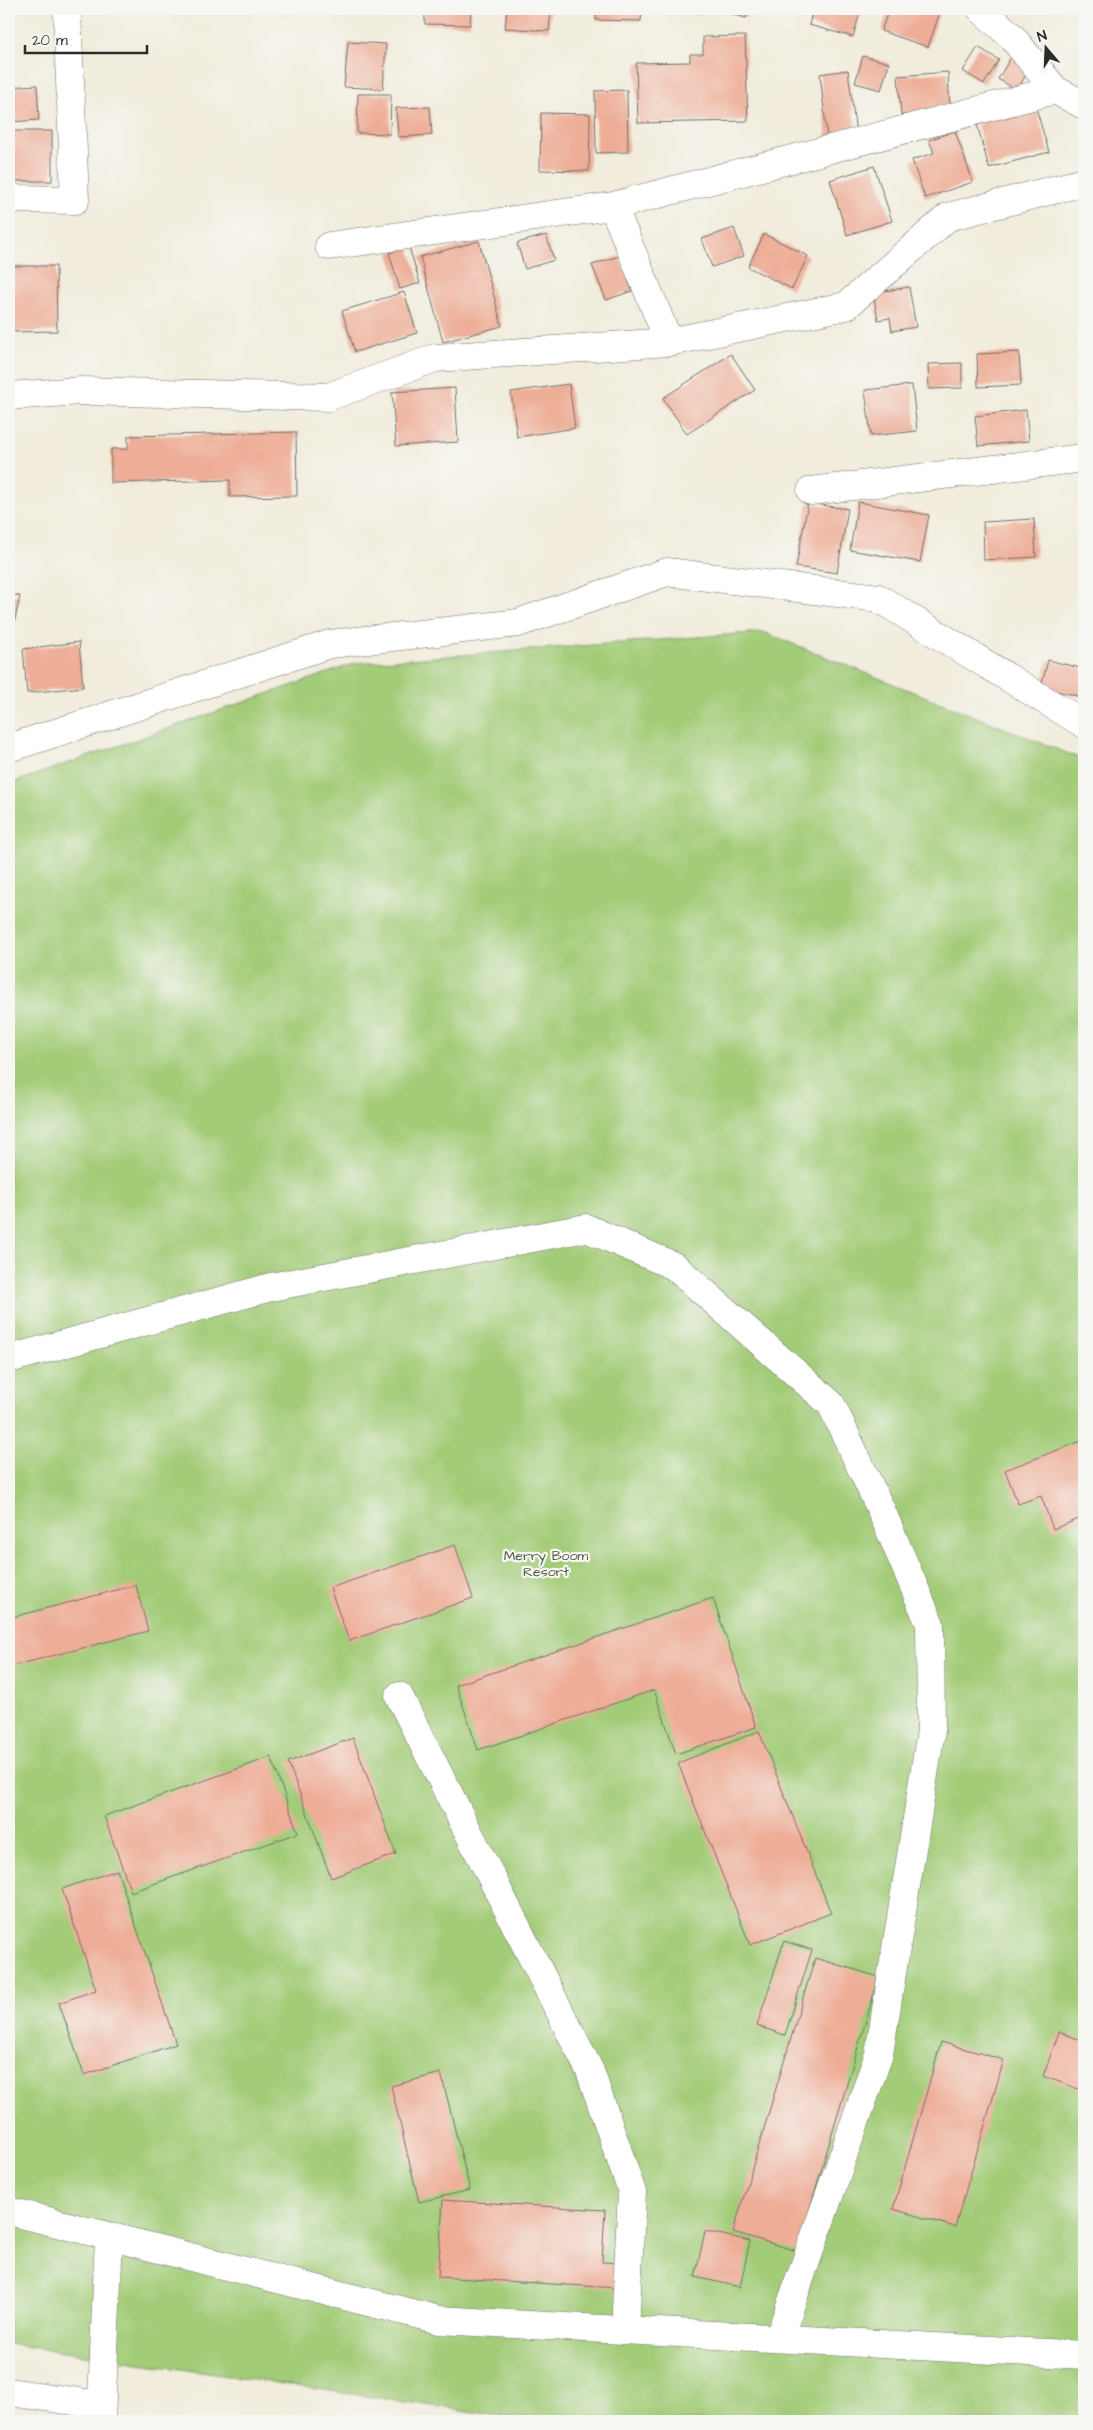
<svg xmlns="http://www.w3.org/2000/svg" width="1093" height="2430" font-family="'Architects Daughter',sans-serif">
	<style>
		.green { fill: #a3cc78; stroke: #677c52 }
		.building { fill: #eead97 }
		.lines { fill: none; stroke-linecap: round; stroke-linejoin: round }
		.street-casing { stroke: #706f69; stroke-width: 29 }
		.street { stroke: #fff; stroke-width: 28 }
		.labels { text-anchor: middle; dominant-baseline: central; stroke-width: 4.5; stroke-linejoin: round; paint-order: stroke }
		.park-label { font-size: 14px; fill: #4f5b42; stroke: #f6f6f2 }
	</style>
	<rect width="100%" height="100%" fill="#f6f6f2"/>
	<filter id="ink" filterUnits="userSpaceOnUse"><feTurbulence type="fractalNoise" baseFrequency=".02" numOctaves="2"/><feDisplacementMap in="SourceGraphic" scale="10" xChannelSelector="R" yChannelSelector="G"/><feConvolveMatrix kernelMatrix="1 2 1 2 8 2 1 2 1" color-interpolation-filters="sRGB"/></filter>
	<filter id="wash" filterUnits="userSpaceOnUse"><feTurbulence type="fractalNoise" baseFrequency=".0096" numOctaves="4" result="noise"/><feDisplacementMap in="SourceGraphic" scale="20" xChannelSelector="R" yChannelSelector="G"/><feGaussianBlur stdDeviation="1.12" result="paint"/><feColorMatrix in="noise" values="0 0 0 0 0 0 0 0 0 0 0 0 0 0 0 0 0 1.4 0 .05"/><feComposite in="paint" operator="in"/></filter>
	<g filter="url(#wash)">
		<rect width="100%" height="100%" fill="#f1ecdb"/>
		<path class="green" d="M 763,632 L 1084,760 L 1084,2421 L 536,2421 L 9,2344 L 9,784 L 356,663 Z"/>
		<g id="blocks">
			<path class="building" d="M 425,9 L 471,9 L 470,25 L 425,24 Z
				M 507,9 L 551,9 L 549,31 L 505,28 Z
				M 596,9 L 642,9 L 641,21 L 596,20 Z
				M 650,9 L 705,9 L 705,13 L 650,12 Z
				M 716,9 L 749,9 L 746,18 Z
				M 813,9 L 861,9 L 853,37 L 809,25 Z
				M 889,9 L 941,9 L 928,47 L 881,31 Z
				M 745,36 L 748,121 L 638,123 L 636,63 L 690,62 L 690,54 L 703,54 L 703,37 Z
				M 348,42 L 386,44 L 383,89 L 344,87 Z
				M 978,47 L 999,60 L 984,84 L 963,71 Z
				M 863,56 L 889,63 L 881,90 L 855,83 Z
				M 1011,57 L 1030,68 L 1017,90 L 998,79 Z
				M 848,70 L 856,133 L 827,137 L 820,74 Z
				M 948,72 L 950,111 L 901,115 L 898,76 Z
				M 37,85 L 39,120 L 9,122 L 9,87 Z
				M 627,90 L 628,152 L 596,153 L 595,91 Z
				M 358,94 L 391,94 L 390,134 L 357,133 Z
				M 430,107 L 432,135 L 398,137 L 396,108 Z
				M 1036,108 L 1049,152 L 989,168 L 977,124 Z
				M 541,113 L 590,114 L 589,171 L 540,170 Z
				M 9,131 L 52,131 L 52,181 L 9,181 Z
				M 955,131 L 973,182 L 925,198 L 912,160 L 934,153 L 929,140 Z
				M 874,166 L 892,221 L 847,235 L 830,180 Z
				M 734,228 L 744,256 L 712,267 L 702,239 Z
				M 764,234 L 808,256 L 792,289 L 748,267 Z
				M 546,235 L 554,260 L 525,269 L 517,243 Z
				M 479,241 L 502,326 L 443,342 L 420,257 Z
				M 409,247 L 420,283 L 400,289 L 389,253 Z
				M 619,256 L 632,291 L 606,300 L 592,265 Z
				M 9,266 L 56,266 L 57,331 L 9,332 Z
				M 909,287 L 916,327 L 892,331 L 890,318 L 878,320 L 873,293 Z
				M 404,292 L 417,333 L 355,352 L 342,311 Z
				M 1019,352 L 1021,385 L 978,387 L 977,354 Z
				M 731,354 L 755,390 L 687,434 L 663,398 Z
				M 962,363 L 962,388 L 929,389 L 928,364 Z
				M 569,384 L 575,428 L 517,437 L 511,392 Z
				M 912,385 L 917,431 L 871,436 L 865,390 Z
				M 455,388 L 458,442 L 396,446 L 392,392 Z
				M 1026,410 L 1029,441 L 978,446 L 975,416 Z
				M 296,432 L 297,496 L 230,497 L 230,480 L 111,483 L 111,449 L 128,449 L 128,436 Z
				M 858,502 L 929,515 L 920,562 L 850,550 Z
				M 808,503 L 848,509 L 837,573 L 796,567 Z
				M 1034,519 L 1036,557 L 984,560 L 983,522 Z
				M 9,594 L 20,596 L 14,624 L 9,622 Z
				M 79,642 L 83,687 L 27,693 L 23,649 Z
				M 1048,660 L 1084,669 L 1082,697 L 1041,687 Z
				M 1084,1440 L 1084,1517 L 1053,1529 L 1041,1496 L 1018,1504 L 1005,1470 Z
				M 455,1545 L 473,1598 L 349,1641 L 330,1588 Z
				M 136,1585 L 148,1631 L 9,1667 L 9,1618 Z
				M 713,1598 L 756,1727 L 676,1754 L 654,1690 L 478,1750 L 456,1685 Z
				M 759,1731 L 831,1913 L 750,1945 L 678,1763 Z
				M 353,1738 L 396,1854 L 331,1878 L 288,1762 Z
				M 271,1757 L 298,1833 L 131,1892 L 104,1816 Z
				M 117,1870 L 176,2044 L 84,2075 L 59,2003 L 96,1990 L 62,1889 Z
				M 784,1941 L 812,1950 L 785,2035 L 757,2026 Z
				M 815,1958 L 879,1977 L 797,2251 L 733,2232 Z
				M 1059,2032 L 1084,2041 L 1084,2091 L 1043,2076 Z
				M 941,2042 L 1004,2060 L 955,2227 L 893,2209 Z
				M 441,2073 L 470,2190 L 419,2202 L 391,2086 Z
				M 443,2200 L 605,2210 L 602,2262 L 619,2263 L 617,2288 L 438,2277 Z
				M 705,2231 L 750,2241 L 740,2287 L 695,2277 Z"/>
		</g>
	</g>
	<g filter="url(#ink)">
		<use href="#blocks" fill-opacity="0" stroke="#706f69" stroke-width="1"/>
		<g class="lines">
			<defs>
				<path id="street" d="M 981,9 L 1012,37 L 1055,90 L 1084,105
					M 9,199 L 75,200 L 67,9
					M 329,246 L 613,206 L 1055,90
					M 669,342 L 846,306 L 948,217 L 1084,182
					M 9,396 L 81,391 L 328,397 L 435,358 L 669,342 L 613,206
					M 811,491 L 1084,458
					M 9,748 L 330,644 L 518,623 L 667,572 L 878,598 L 1084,724
					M 9,1359 L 271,1287 L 586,1228 L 674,1266 L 831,1404 L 882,1512 L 930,1624 L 931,1731 L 879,2054 L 779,2338
					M 399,1696 L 590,2071 L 632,2192 L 625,2330
					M 9,2211 L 439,2320 L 1084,2355
					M 9,2392 L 101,2405
					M 101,2421 L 109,2237"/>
			</defs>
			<use href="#street" class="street-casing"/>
			<use href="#street" class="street"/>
		</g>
	</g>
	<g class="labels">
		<g class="park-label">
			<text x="546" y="1556">Merry Boom<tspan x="546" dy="16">Resort</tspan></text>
		</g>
	</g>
	<rect width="1093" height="2430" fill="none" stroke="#f6f6f2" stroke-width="30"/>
	<g transform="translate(1046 48) rotate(341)" stroke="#f6f6f2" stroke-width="4" paint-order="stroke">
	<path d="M0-4L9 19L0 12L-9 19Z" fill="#2b2b2b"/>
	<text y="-8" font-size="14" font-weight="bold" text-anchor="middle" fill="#2b2b2b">N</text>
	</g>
	<path d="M25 45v8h122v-8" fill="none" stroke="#2b2b2b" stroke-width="2.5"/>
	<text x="32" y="45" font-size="15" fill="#2b2b2b" stroke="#f6f6f2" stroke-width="4" paint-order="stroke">20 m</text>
</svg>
